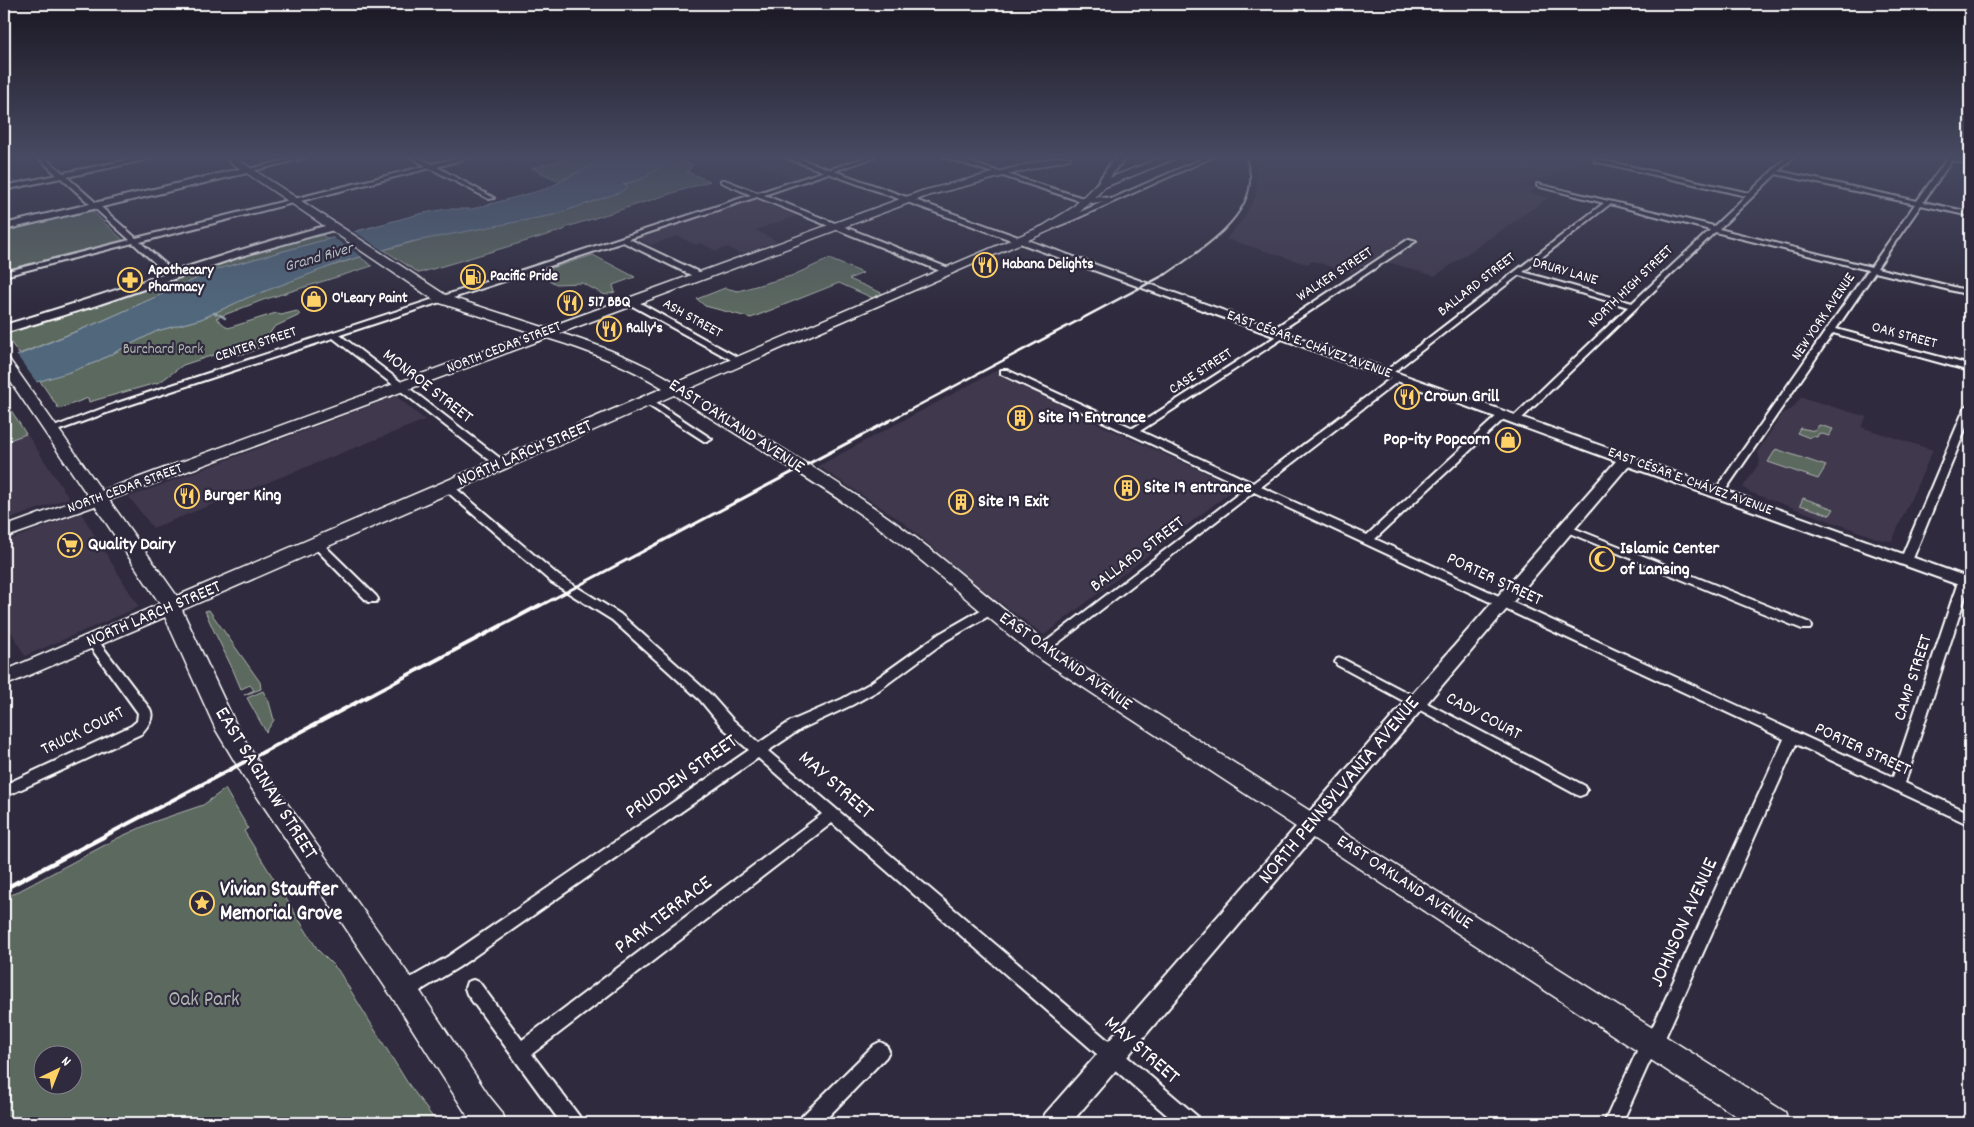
<svg xmlns="http://www.w3.org/2000/svg" width="1974" height="1127" font-family="Dekko,sans-serif">
	<style>
		.built { fill: #41384d }
		.green { fill: #5b695f; stroke: #adb4af; fill-rule: evenodd }
		.water { fill: #51677c; stroke: #97a4b0 }
		.pier { fill: #2f2a3d }
		.lines { fill: none; stroke-linecap: round; stroke-linejoin: round }
		.stream { stroke: #97a4b0; stroke-width: 2.5 }
		.street-casing { stroke: #fff; stroke-width: 4 }
		.secondary-casing { stroke: #fff; stroke-width: 4 }
		.primary-casing { stroke: #fff; stroke-width: 3 }
		.street { fill: #2f2a3d; fill-rule: evenodd }
		.secondary { fill: #2f2a3d; fill-rule: evenodd }
		.primary { fill: #2f2a3d; fill-rule: evenodd }
		.rail-far4 { stroke: #fff; stroke-width: 2 }
		.rail-far3 { stroke: #fff; stroke-width: 2.5 }
		.rail-far2 { stroke: #fff; stroke-width: 3 }
		.rail-far1 { stroke: #fff; stroke-width: 4 }
		.rail { stroke: #fff; stroke-width: 4.5 }
		.labels { text-anchor: middle; dominant-baseline: central; stroke-width: 4.5; stroke-linejoin: round; paint-order: stroke }
		.far-poi-label { font-size: 15px; font-weight: bold; fill: #fff; stroke: #2f2a3d; text-anchor: start }
		.far-street-label { font-size: 15px; fill: #fff; stroke: #2f2a3d }
		.far-park-label { font-size: 15px; fill: #adb4af; stroke: #2f2a3d }
		.far-water-label { font-size: 16px; font-style: italic; fill: #b1bbc4; stroke: #2f2a3d }
		.street-label { font-size: 18px; fill: #fff; stroke: #2f2a3d }
		.poi-label { font-size: 18px; font-weight: bold; fill: #fff; stroke: #2f2a3d; text-anchor: start }
		.near-street-label { font-size: 21px; fill: #fff; stroke: #2f2a3d }
		.near-poi-label { font-size: 21px; font-weight: bold; fill: #fff; stroke: #2f2a3d; text-anchor: start }
		.near-park-label { font-size: 21px; fill: #adb4af; stroke: #2f2a3d }
	</style>
	<rect width="100%" height="100%" fill="#2f2a3d"/>
	<filter id="ink" filterUnits="userSpaceOnUse"><feTurbulence type="fractalNoise" baseFrequency=".02" numOctaves="2"/><feDisplacementMap in="SourceGraphic" scale="10" xChannelSelector="R" yChannelSelector="G"/><feConvolveMatrix kernelMatrix="1 2 1 2 8 2 1 2 1" color-interpolation-filters="sRGB"/></filter>
	<g filter="url(#ink)">
		<path class="built" d="M 760,157 L 774,157 L 815,171 L 794,179 L 747,161 Z
			M 802,157 L 839,157 L 849,160 L 830,166 Z
			M 1251,157 L 1568,157 L 1587,161 L 1525,185 L 1536,188 L 1529,193 L 1548,198 L 1435,276 L 1374,258 L 1351,273 L 1313,261 L 1307,264 L 1226,239 L 1243,219 L 1256,196 L 1257,170 Z
			M 756,199 L 796,216 L 755,230 L 777,241 L 741,254 L 727,247 L 716,251 L 701,243 L 696,245 L 677,236 L 651,245 L 636,238 Z
			M 1003,367 L 1075,400 L 1063,408 L 1237,487 L 1044,635 L 969,579 L 903,522 L 818,466 Z
			M 396,396 L 425,420 L 153,528 L 129,497 Z
			M 1801,397 L 1867,417 L 1861,427 L 1933,450 L 1892,541 L 1882,540 L 1749,492 L 1743,487 L 1760,462 L 1758,451 L 1783,413 L 1792,409 Z
			M 27,434 L 69,498 L 4,521 L 4,443 Z
			M 81,513 L 139,607 L 25,656 L 4,619 L 4,542 Z"/>
		<path class="green" d="M 573,157 L 608,157 L 559,181 L 532,168 Z
			M 671,159 L 693,165 L 687,172 L 710,181 L 567,227 L 564,230 L 419,273 L 384,250 L 434,236 L 553,215 L 618,193 L 627,187 L 623,185 L 643,179 Z
			M 90,209 L 123,240 L 4,270 L 4,229 Z
			M 319,233 L 328,239 L 218,269 L 102,321 L 19,354 L 4,333 L 99,304 L 238,256 Z
			M 593,255 L 635,277 L 613,285 L 615,292 L 605,295 L 582,283 L 556,284 L 536,273 Z
			M 360,257 L 372,266 L 263,300 L 216,318 L 228,328 L 276,313 L 281,315 L 297,311 L 300,315 L 274,327 L 261,347 L 248,353 L 237,355 L 226,351 L 183,365 L 160,382 L 89,402 L 88,398 L 59,409 L 40,381 L 94,363 L 157,331 L 201,319 L 248,297 L 313,272 Z
			M 829,259 L 863,273 L 849,279 L 884,294 L 875,299 L 839,283 L 751,318 L 705,306 L 697,299 L 725,288 L 738,291 L 791,276 Z
			M 4,399 L 26,434 L 4,442 Z
			M 1819,425 L 1833,429 L 1829,436 L 1819,433 L 1817,437 L 1811,436 L 1810,438 L 1797,433 L 1800,428 L 1815,431 Z
			M 1776,449 L 1826,466 L 1818,479 L 1768,462 Z
			M 1803,498 L 1834,509 L 1830,515 L 1800,505 Z
			M 209,610 L 260,682 L 261,689 L 244,695 L 254,690 L 250,685 L 241,689 C 231,662 216,638 205,611 Z
			M 263,691 L 269,702 L 274,720 L 266,732 L 247,698 Z
			M 225,789 L 248,828 L 244,831 L 318,950 L 338,970 L 407,1082 L 437,1123 L 4,1123 L 4,899 L 118,838 L 153,822 L 203,805 ZM 42,1054 L 72,1054 L 72,1084 L 42,1084 Z"/>
		<path class="water" d="M 608,157 L 675,157 L 643,179 L 623,184 L 628,187 L 618,193 L 553,215 L 410,242 L 339,263 L 247,298 L 201,319 L 157,331 L 94,363 L 70,372 L 27,385 L 4,394 L 4,361 L 102,321 L 218,269 L 419,214 L 446,209 L 472,209 L 546,189 Z"/>
		<path class="pier" d="M 352,230 L 385,252 L 364,258 L 331,236 Z
			M 15,353 L 38,384 L 5,396 L 4,394 L 4,358 Z"/>
		<g class="lines">
			<path class="stream" d="M 214,313 L 217,314
				M 220,315 L 225,318"/>
			<defs>
				<path id="street" d="M 38,157 L 44,157 L 63,173 L 142,157 L 152,157 L 149,159 L 67,177 L 136,238 L 426,166 L 411,157 L 418,157 L 432,164 L 461,157 L 470,157 L 437,167 L 494,198 L 489,199 L 430,168 L 140,242 L 176,273 L 176,277 L 170,277 L 133,243 L 4,276 L 4,272 L 130,240 L 61,178 L 4,190 L 4,186 L 57,175 Z
					M 299,157 L 308,157 L 248,172 L 245,170 Z
					M 867,157 L 875,157 L 764,195 L 951,269 L 951,273 L 945,273 L 757,197 L 629,239 L 703,274 L 703,278 L 697,278 L 623,242 L 340,335 L 505,462 L 506,464 L 505,466 L 497,466 L 333,338 L 120,408 L 54,432 L 51,433 L 46,430 L 114,404 L 751,195 L 721,182 L 721,180 L 725,180 L 758,193 Z
					M 944,157 L 952,157 L 1080,197 C 1089,198 1105,196 1111,199 L 1206,157 L 1213,157 L 1073,220 L 1048,230 L 1046,229 L 1046,227 L 1105,201 L 1093,203 L 1077,200 Z
					M 1787,157 L 1793,157 L 1779,171 L 1917,201 L 1947,159 L 1945,157 L 1970,160 L 1970,164 L 1952,160 L 1923,202 L 1970,212 L 1970,216 L 1921,205 L 1877,268 L 1970,291 L 1970,295 L 1875,272 L 1836,329 L 1970,365 L 1970,371 L 1833,333 L 1722,495 L 1714,495 L 1713,493 L 1868,270 L 1715,232 L 1519,421 L 1516,422 L 1511,419 L 1628,307 L 1519,275 L 1390,375 L 1387,376 L 1383,373 L 1604,203 L 1537,186 L 1537,184 L 1714,226 L 1746,196 L 1594,161 L 1597,159 L 1749,193 ZM 1776,174 L 1915,204 L 1871,267 L 1719,229 ZM 1610,204 L 1710,230 L 1632,303 L 1523,272 Z
					M 1409,239 L 1416,241 L 1277,333 L 1274,333 L 1270,331 Z
					M 627,299 L 633,299 L 744,361 L 740,364 L 737,363 L 627,303 Z
					M 1281,333 L 1284,333 L 1288,335 L 1140,431 L 1253,483 L 1395,375 L 1401,375 L 1401,379 L 1261,487 L 1367,535 L 1500,413 L 1506,413 L 1506,417 L 1375,539 L 1893,777 L 1958,582 L 1964,578 L 1970,582 L 1905,783 L 1970,813 L 1970,825 L 1796,744 L 1665,1038 L 1649,1063 L 1622,1123 L 1604,1123 L 1637,1051 L 1653,1026 L 1784,739 L 1254,492 L 1045,653 L 1037,653 L 1035,650 L 1246,488 L 1001,374 L 1001,370 L 1007,370 L 1133,428 Z
					M 648,398 L 651,399 L 712,439 L 707,442 L 704,441 L 645,403 L 645,399 Z
					M 1970,404 L 1970,418 L 1912,561 L 1910,563 L 1902,563 L 1900,561 L 1965,407 Z
					M 448,484 L 452,485 L 559,576 L 620,614 L 710,694 L 733,720 L 759,743 L 791,721 L 842,699 L 869,684 L 939,634 L 986,607 L 994,607 L 996,610 L 994,613 L 947,640 L 879,690 L 852,705 L 801,729 L 768,751 L 1197,1116 L 1199,1123 L 1176,1123 L 832,823 L 532,1054 L 579,1116 L 581,1123 L 561,1123 L 467,994 L 465,988 L 467,982 L 473,980 L 479,982 L 522,1040 L 822,814 L 758,758 L 459,967 L 410,997 L 404,999 L 398,997 L 396,991 L 398,985 L 447,957 L 749,750 L 723,728 L 700,700 L 612,620 L 551,582 L 444,489 L 443,487 Z
					M 1566,525 L 1810,623 L 1812,626 L 1810,629 L 1802,629 L 1562,530 L 1561,528 L 1562,526 Z
					M 317,541 L 321,542 L 376,596 L 378,599 L 376,602 L 368,602 L 313,546 L 312,544 Z
					M 92,637 L 96,638 L 150,709 C 155,718 147,727 141,734 L 4,797 L 4,785 L 131,726 L 137,721 L 138,713 L 86,641 L 88,638 Z
					M 1341,658 L 1585,786 L 1587,790 L 1585,794 L 1580,796 L 1575,794 L 1337,665 L 1335,662 L 1337,659 Z
					M 880,1042 L 886,1045 L 889,1051 L 886,1057 L 822,1123 L 800,1123 L 802,1116 L 874,1045 Z"/>
				<path id="secondary" d="M 784,157 L 795,157 L 1970,578 L 1970,589 L 1628,466 L 1071,1123 L 1041,1123 L 1045,1114 L 1616,461 Z
					M 1118,157 L 1127,157 L 1117,167 L 1104,187 L 1098,187 L 1096,185 L 1111,163 Z
					M 248,167 L 252,170 L 251,172 L 4,230 L 4,224 Z
					M 333,224 L 338,227 L 337,229 L 241,256 L 94,306 L 4,333 L 4,325 C 114,293 222,252 333,224 Z"/>
				<path id="primary" d="M 223,157 L 234,157 L 447,296 L 546,328 L 922,191 L 1056,157 L 1071,157 L 1070,159 L 930,195 L 560,333 C 599,345 641,361 676,383 L 1043,226 L 1072,208 L 1097,183 L 1162,157 L 1175,157 L 1174,159 L 1105,187 L 1080,212 L 1051,230 L 686,390 C 749,429 815,466 876,509 C 936,550 990,600 1048,645 L 1785,1112 L 1789,1123 L 1747,1123 L 1034,655 C 976,609 923,558 863,516 C 802,473 737,435 674,395 L 182,610 L 237,727 L 260,765 L 414,982 L 489,1096 L 502,1112 L 506,1123 L 472,1123 L 394,1000 L 244,777 L 216,730 L 165,617 L 4,686 L 4,671 L 160,604 L 95,506 L 4,538 L 4,527 L 88,496 L 4,372 L 4,358 L 9,359 L 102,491 L 533,333 L 437,302 ZM 547,338 C 587,350 628,366 663,388 L 177,596 L 109,500 Z"/>
			</defs>
			<use href="#street" class="street-casing"/>
			<use href="#secondary" class="secondary-casing"/>
			<use href="#primary" class="primary-casing"/>
			<use href="#street" class="street"/>
			<use href="#secondary" class="secondary"/>
			<use href="#primary" class="primary"/>
			<path class="rail-far4" d="M 1165,275 C 1195,254 1253,219 1250,176 C 1250,170 1247,163 1246,157"/>
			<path class="rail-far3" d="M 887,422 L 1166,274"/>
			<path class="rail-far2" d="M 538,607 L 889,421"/>
			<path class="rail-far1" d="M 101,838 L 540,605"/>
			<path class="rail" d="M 4,889 L 103,837"/>
		</g>
	</g>
	<linearGradient id="sky" x2="0" y2="1"><stop stop-color="#1a1722"/><stop offset="0.5" stop-color="#474a62"/><stop offset="1" stop-color="#474a62" stop-opacity="0"/></linearGradient>
	<rect width="1974" height="314" fill="url(#sky)"/>
	<defs>
		<symbol id="restaurant-ring" viewBox="-11 -11 22 22"><circle r="9.5" fill="#2f2a3d" stroke="#ffd166" stroke-width="1.5"/><path d="M-5-6h1v4h1v-4h1v4h1v-4h1v5L-1.5 .5V6h-2V.5L-5-1ZM5-6V6H3V1.5H1.5Q1.5-4 5-6Z" fill="#ffd166"/></symbol>
		<symbol id="fuel-ring" viewBox="-11 -11 22 22"><circle r="9.5" fill="#2f2a3d" stroke="#ffd166" stroke-width="1.5"/><path d="M-5.5-6h7V0h2V4h1.3V-2.5L3-4.5l.8-.8L6-3V5H2.5V1h-1V6h-7ZM-4.2-4.7v3.2H.2V-4.7Z" fill="#ffd166"/></symbol>
		<symbol id="pharmacy-ring" viewBox="-11 -11 22 22"><circle r="9.5" fill="#2f2a3d" stroke="#ffd166" stroke-width="1.5"/><path d="M-2-6h4v4h4v4h-4v4h-4v-4h-4v-4h4Z" fill="#ffd166"/></symbol>
		<symbol id="shop-ring" viewBox="-11 -11 22 22"><circle r="9.5" fill="#2f2a3d" stroke="#ffd166" stroke-width="1.5"/><path d="M-5-2.5h2.3a2.7 3.5 0 0 1 5.4 0H5L5.5 6h-11ZM-1.5-2.5h3a1.5 2.3 0 0 0-3 0Z" fill="#ffd166"/></symbol>
		<symbol id="building-ring" viewBox="-11 -11 22 22"><circle r="9.5" fill="#2f2a3d" stroke="#ffd166" stroke-width="1.5"/><path d="M-4-6H4V6H1V3H-1V6H-4ZM-2.5-4.3h1.7v1.8h-1.7ZM.8-4.3h1.7v1.8H.8ZM-2.5-1h1.7V.8h-1.7ZM.8-1h1.7V.8H.8Z" fill="#ffd166"/></symbol>
		<symbol id="supermarket-ring" viewBox="-11 -11 22 22"><circle r="9.5" fill="#2f2a3d" stroke="#ffd166" stroke-width="1.5"/><path d="M-6-5.5h2.5l.6 2H6L4.5 2H-2.5L-4.4-4H-6ZM-1.5 3.2a1.3 1.3 0 1 0 .1 0ZM3 3.2a1.3 1.3 0 1 0 .1 0Z" fill="#ffd166"/></symbol>
		<symbol id="mosque-ring" viewBox="-11 -11 22 22"><circle r="9.5" fill="#2f2a3d" stroke="#ffd166" stroke-width="1.5"/><path d="M3.5-4.9A6 6 0 1 0 3.5 4.9A5 5 0 1 1 3.5-4.9Z" fill="#ffd166"/></symbol>
		<symbol id="sight-ring" viewBox="-11 -11 22 22"><circle r="9.5" fill="#2f2a3d" stroke="#ffd166" stroke-width="1.5"/><path d="M0-6L1.8-2.2L6-1.7L2.9 1.2L3.7 5.4L0 3.3L-3.7 5.4L-2.9 1.2L-6-1.7L-1.8-2.2Z" fill="#ffd166"/></symbol>
	</defs>
	<g fill-rule="evenodd">
		<use href="#restaurant-ring" x="971" y="251" width="28" height="28"/>
		<use href="#fuel-ring" x="459" y="263" width="28" height="28"/>
		<use href="#pharmacy-ring" x="116" y="266" width="28" height="28"/>
		<use href="#shop-ring" x="300" y="285" width="28" height="28"/>
		<use href="#restaurant-ring" x="556" y="289" width="28" height="28"/>
		<use href="#restaurant-ring" x="595" y="315" width="28" height="28"/>
		<use href="#restaurant-ring" x="1393" y="383" width="28" height="28"/>
		<use href="#building-ring" x="1006" y="404" width="28" height="28"/>
		<use href="#shop-ring" x="1494" y="426" width="28" height="28"/>
		<use href="#building-ring" x="1113" y="474" width="28" height="28"/>
		<use href="#restaurant-ring" x="173" y="482" width="28" height="28"/>
		<use href="#building-ring" x="947" y="488" width="28" height="28"/>
		<use href="#supermarket-ring" x="56" y="531" width="28" height="28"/>
		<use href="#mosque-ring" x="1588" y="545" width="28" height="28"/>
		<use href="#sight-ring" x="188" y="889" width="28" height="28"/>
	</g>
	<g class="labels">
		<g class="far-poi-label">
			<text x="1002" y="265">Habana Delights</text>
			<text x="148" y="271">Apothecary<tspan x="148" dy="17">Pharmacy</tspan></text>
			<text x="490" y="277">Pacific Pride</text>
			<text x="332" y="299">O'Leary Paint</text>
			<text x="588" y="303">517 BBQ</text>
			<text x="626" y="329">Rally's</text>
		</g>
		<g class="far-street-label">
			<text transform="translate(1565 272) rotate(16)">DRURY LANE</text>
			<text transform="translate(1335 275) rotate(-33)">WALKER STREET</text>
			<text transform="translate(1477 285) rotate(-38)">BALLARD STREET</text>
			<text transform="translate(1631 287) rotate(-44)">NORTH HIGH STREET</text>
			<text transform="translate(1824 317) rotate(-56)">NEW YORK AVENUE</text>
			<text transform="translate(692 319) rotate(29)">ASH STREET</text>
			<text transform="translate(1904 336) rotate(15)">OAK STREET</text>
			<text transform="translate(256 345) rotate(-18)">CENTER STREET</text>
			<text transform="translate(1309 345) rotate(20)">EAST CÉSAR E. CHÁVEZ AVENUE</text>
			<text transform="translate(504 348) rotate(-21)">NORTH CEDAR STREET</text>
			<text transform="translate(1201 372) rotate(-33)">CASE STREET</text>
			<text transform="translate(1690 482) rotate(20)">EAST CÉSAR E. CHÁVEZ AVENUE</text>
			<text transform="translate(125 489) rotate(-20)">NORTH CEDAR STREET</text>
		</g>
		<g class="far-park-label">
			<text x="163" y="350">Burchard Park</text>
		</g>
		<g class="far-water-label">
			<text transform="translate(319 258) rotate(-16)">Grand River</text>
		</g>
		<g class="street-label">
			<text transform="translate(427 387) rotate(38)">MONROE STREET</text>
			<text transform="translate(736 427) rotate(33)">EAST OAKLAND AVENUE</text>
			<text transform="translate(525 454) rotate(-23)">NORTH LARCH STREET</text>
			<text transform="translate(1138 555) rotate(-37)">BALLARD STREET</text>
			<text transform="translate(1494 580) rotate(25)">PORTER STREET</text>
			<text transform="translate(154 615) rotate(-23)">NORTH LARCH STREET</text>
			<text transform="translate(1065 662) rotate(35)">EAST OAKLAND AVENUE</text>
			<text transform="translate(1914 678) rotate(-72)">CAMP STREET</text>
			<text transform="translate(1483 717) rotate(28)">CADY COURT</text>
			<text transform="translate(83 732) rotate(-26)">TRUCK COURT</text>
			<text transform="translate(1862 750) rotate(25)">PORTER STREET</text>
			<text transform="translate(1404 883) rotate(33)">EAST OAKLAND AVENUE</text>
		</g>
		<g class="poi-label">
			<text x="1424" y="397">Crown Grill</text>
			<text x="1038" y="418">Site 19 Entrance</text>
			<text x="1490" y="440" text-anchor="end">Pop-ity Popcorn</text>
			<text x="1144" y="488">Site 19 entrance</text>
			<text x="204" y="496">Burger King</text>
			<text x="978" y="502">Site 19 Exit</text>
			<text x="88" y="545">Quality Dairy</text>
			<text x="1620" y="549">Islamic Center<tspan x="1620" dy="21">of Lansing</tspan></text>
		</g>
		<g class="near-street-label">
			<text transform="translate(682 778) rotate(-35)">PRUDDEN STREET</text>
			<text transform="translate(265 784) rotate(58)">EAST SAGINAW STREET</text>
			<text transform="translate(835 786) rotate(41)">MAY STREET</text>
			<text transform="translate(1340 791) rotate(-50)">NORTH PENNSYLVANIA AVENUE</text>
			<text transform="translate(664 916) rotate(-37)">PARK TERRACE</text>
			<text transform="translate(1685 923) rotate(-66)">JOHNSON AVENUE</text>
			<text transform="translate(1141 1051) rotate(41)">MAY STREET</text>
		</g>
		<g class="near-poi-label">
			<text x="220" y="891">Vivian Stauffer<tspan x="220" dy="24">Memorial Grove</tspan></text>
		</g>
		<g class="near-park-label">
			<text x="204" y="1001">Oak Park</text>
		</g>
	</g>
	<rect width="1974" height="1127" fill="none" stroke="#2f2a3d" stroke-width="20"/>
	<rect x="10" y="10" width="1954" height="1107" fill="none" stroke="#fff" stroke-width="2" filter="url(#ink)"/>
	<g transform="translate(58 1070) rotate(43)"><circle r="24" fill="#2f2a3d" stroke="#827f8b"/>
	<path d="M0-4L9 19L0 12L-9 19Z" fill="#ffd166"/>
	<text y="-8" font-size="14" font-weight="bold" text-anchor="middle" fill="#ffffff">N</text>
	</g>
</svg>
